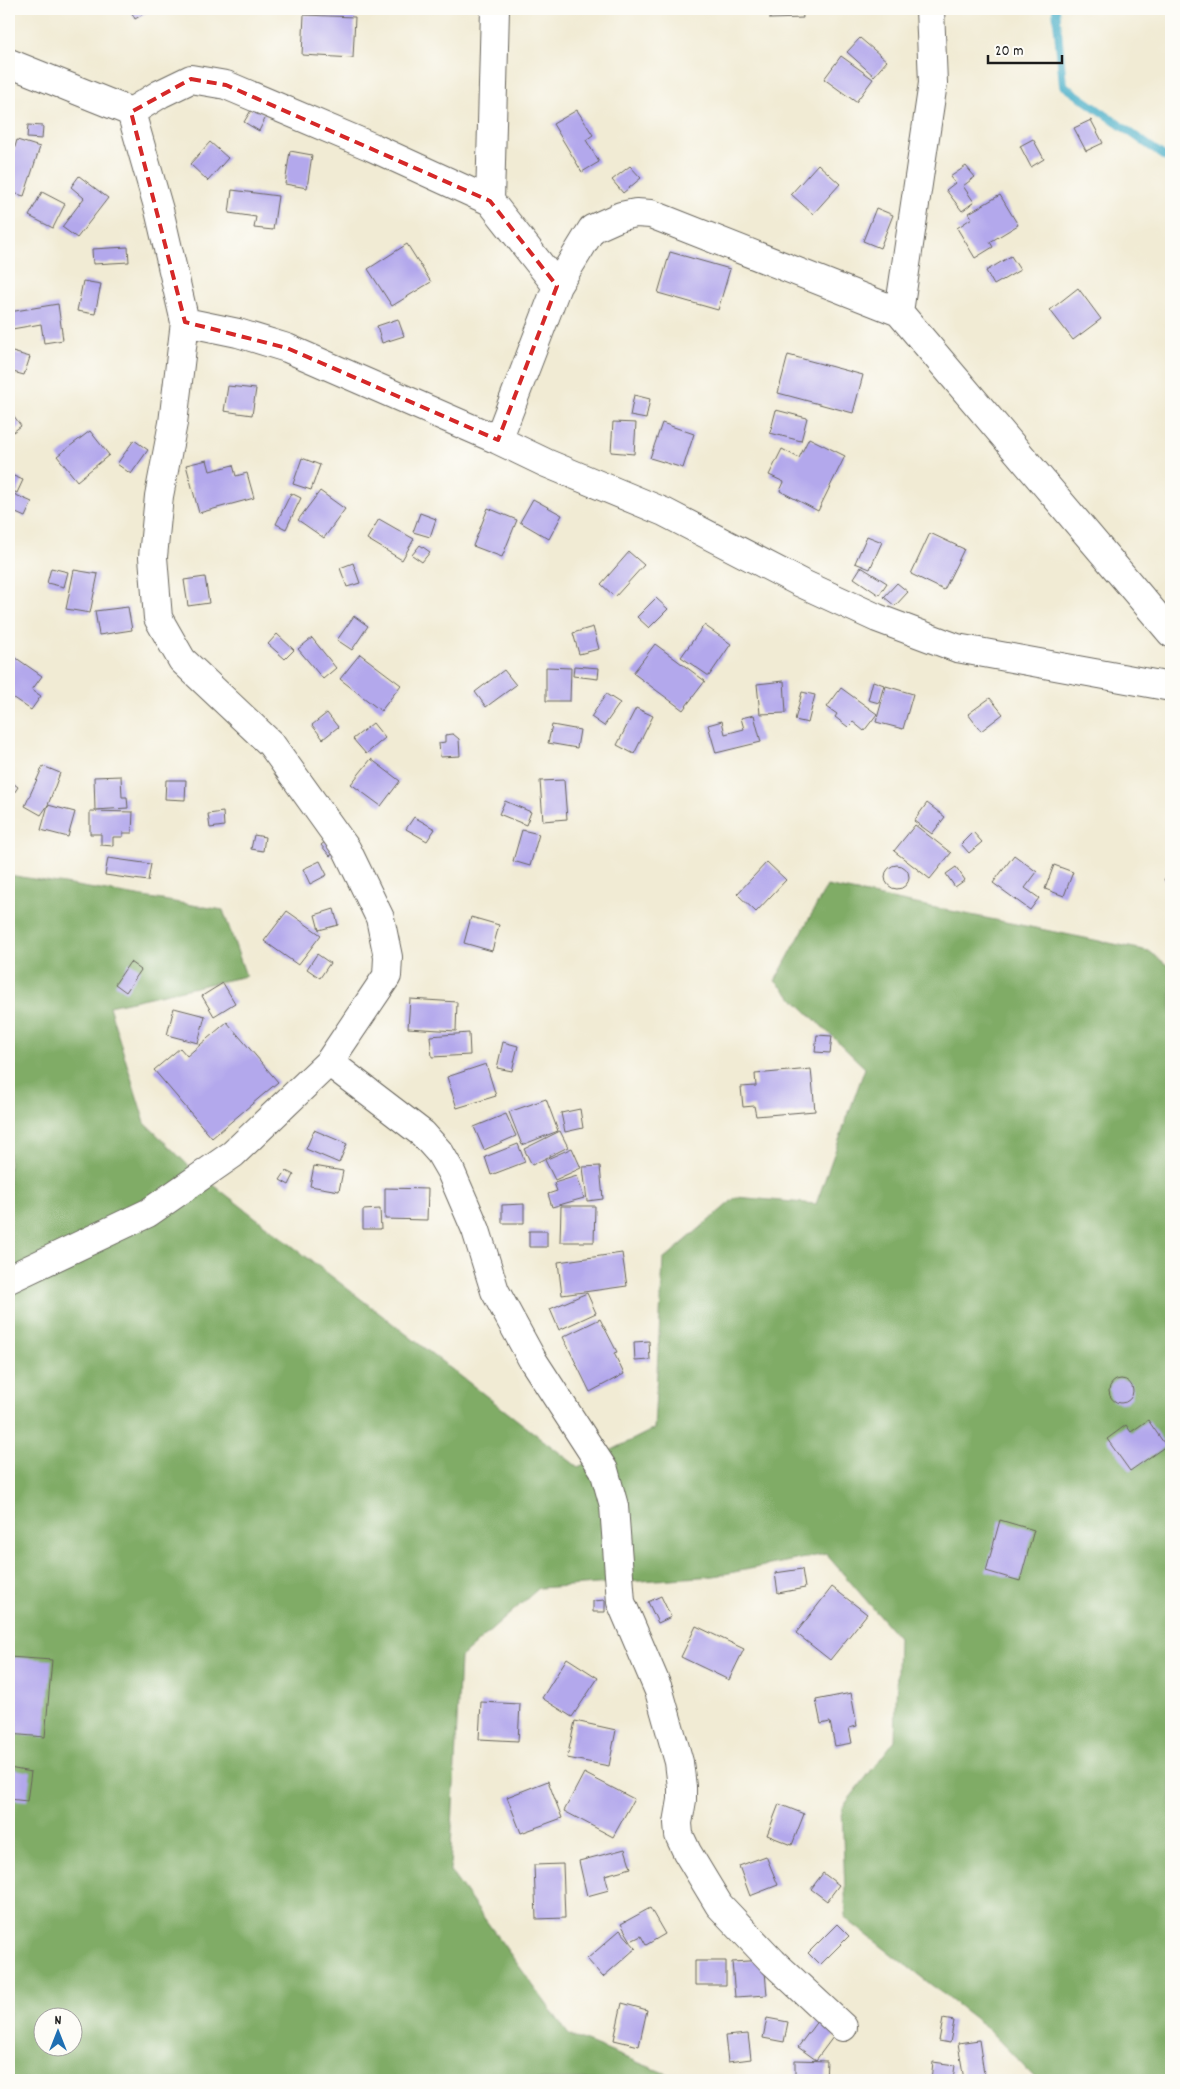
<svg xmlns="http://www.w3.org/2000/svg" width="1180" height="2089" font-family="Dekko,sans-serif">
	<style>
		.forest { fill: #80ac66; stroke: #4e6441; fill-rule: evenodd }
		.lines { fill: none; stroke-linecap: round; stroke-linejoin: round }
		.stream { stroke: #48afc8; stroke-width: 8 }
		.building { fill: #b3a8ec }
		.minor-casing { stroke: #67645c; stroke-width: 30 }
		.minor { stroke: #fff; stroke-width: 28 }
		.marked { fill: none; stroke: #d62828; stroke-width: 4; stroke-dasharray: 10 6; stroke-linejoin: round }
	</style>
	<rect width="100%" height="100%" fill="#fdfcf7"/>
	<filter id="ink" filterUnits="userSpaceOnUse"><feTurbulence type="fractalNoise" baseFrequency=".02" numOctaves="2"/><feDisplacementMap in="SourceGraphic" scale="10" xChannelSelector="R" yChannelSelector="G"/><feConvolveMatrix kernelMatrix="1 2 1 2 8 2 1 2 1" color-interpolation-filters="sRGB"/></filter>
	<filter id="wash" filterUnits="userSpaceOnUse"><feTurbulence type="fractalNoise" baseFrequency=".0096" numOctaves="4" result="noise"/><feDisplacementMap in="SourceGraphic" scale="20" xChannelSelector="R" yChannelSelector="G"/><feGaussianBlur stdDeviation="1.12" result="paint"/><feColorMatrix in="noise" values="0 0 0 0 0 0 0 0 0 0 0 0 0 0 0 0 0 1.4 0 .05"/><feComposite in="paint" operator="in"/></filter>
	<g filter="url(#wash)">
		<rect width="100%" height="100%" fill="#f1ebd4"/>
		<path class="forest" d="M 9,875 L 223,910 L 246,976 L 109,1006 L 145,1123 L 189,1166 L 578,1467 L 654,1429 L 663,1260 L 736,1197 L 816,1204 L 865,1068 L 775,981 L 827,886 L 1149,951 L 1171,968 L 1171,2080 L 1037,2080 L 986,2027 L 846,1919 L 842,1808 L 895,1740 L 898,1637 L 826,1554 L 714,1576 L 539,1588 L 460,1658 L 450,1871 L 569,2035 L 682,2080 L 9,2080 ZM 42,2016 L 72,2016 L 72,2046 L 42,2046 Z"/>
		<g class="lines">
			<path class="stream" d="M 1056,9 L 1063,85 L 1171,161"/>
		</g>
		<g id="blocks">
			<path class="building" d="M 130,9 L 152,9 L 135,19 Z
				M 770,9 L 802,9 L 803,18 L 770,19 Z
				M 304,15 L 355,17 L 353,58 L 302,55 Z
				M 860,38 L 887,61 L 874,76 L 847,52 Z
				M 841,56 L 873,79 L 856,102 L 824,79 Z
				M 253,107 L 267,115 L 259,131 L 244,122 Z
				M 577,110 L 593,135 L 586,140 L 599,162 L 582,172 L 553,124 Z
				M 1091,120 L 1103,143 L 1086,151 L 1074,128 Z
				M 28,125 L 43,126 L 42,139 L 27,138 Z
				M 1033,139 L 1044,159 L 1031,167 L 1020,146 Z
				M 17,140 L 40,147 L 24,196 L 9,192 L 9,167 Z
				M 210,142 L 228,158 L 208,181 L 190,164 Z
				M 290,151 L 312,155 L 307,188 L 285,184 Z
				M 818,164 L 840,184 L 813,214 L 791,194 Z
				M 630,166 L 641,178 L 623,193 L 612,180 Z
				M 966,166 L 975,177 L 963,186 L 974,202 L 962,211 L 946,190 L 955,183 L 950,177 Z
				M 79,176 L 108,198 L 77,238 L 62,227 L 84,198 L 71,187 Z
				M 232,190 L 278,196 L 273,230 L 254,228 L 256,217 L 229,213 Z
				M 42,192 L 65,204 L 53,228 L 29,216 Z
				M 1000,195 L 1018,225 L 990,242 L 993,247 L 975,258 L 957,228 L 972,218 L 969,213 Z
				M 876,208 L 893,215 L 880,248 L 863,241 Z
				M 407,244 L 431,282 L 392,306 L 368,269 Z
				M 128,247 L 129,262 L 93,264 L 92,249 Z
				M 670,252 L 730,269 L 718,310 L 658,293 Z
				M 1011,256 L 1020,270 L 994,285 L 986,271 Z
				M 83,281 L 101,284 L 95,314 L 77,311 Z
				M 1078,288 L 1101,319 L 1073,340 L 1050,310 Z
				M 58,304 L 63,340 L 44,343 L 41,324 L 12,329 L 9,312 Z
				M 398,319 L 404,336 L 382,343 L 377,326 Z
				M 9,351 L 30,357 L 24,375 L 9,371 Z
				M 788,355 L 863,375 L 853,413 L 778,393 Z
				M 228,386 L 256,389 L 252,415 L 224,411 Z
				M 634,395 L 650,399 L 646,419 L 630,416 Z
				M 9,409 L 21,426 L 9,435 Z
				M 776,410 L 807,418 L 801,441 L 770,433 Z
				M 613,422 L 636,423 L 634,454 L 611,452 Z
				M 662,423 L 694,434 L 683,468 L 650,458 Z
				M 90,431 L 109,455 L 77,481 L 57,456 Z
				M 809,438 L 845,456 L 818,511 L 780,491 L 784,482 L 769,475 L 782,449 L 799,458 Z
				M 134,440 L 148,450 L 131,474 L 117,464 Z
				M 302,458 L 320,465 L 311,490 L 293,484 Z
				M 207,460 L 210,471 L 233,465 L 236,476 L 247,473 L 254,498 L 199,513 L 186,465 Z
				M 9,474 L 23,480 L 17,493 L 9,489 Z
				M 320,491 L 345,509 L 324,538 L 298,520 Z
				M 9,492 L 32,502 L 25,517 L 9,510 Z
				M 291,493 L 301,498 L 286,529 L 276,524 Z
				M 533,499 L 562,515 L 549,539 L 520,522 Z
				M 488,508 L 517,520 L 502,557 L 473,546 Z
				M 420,513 L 436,519 L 430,537 L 413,532 Z
				M 379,519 L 414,539 L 402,560 L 367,539 Z
				M 930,533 L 964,549 L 944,590 L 911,574 Z
				M 867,536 L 882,542 L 870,569 L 855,563 Z
				M 420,545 L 430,552 L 422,562 L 412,555 Z
				M 629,552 L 644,565 L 615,597 L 601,584 Z
				M 353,563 L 360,583 L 347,587 L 340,568 Z
				M 861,567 L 887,583 L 879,595 L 854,578 Z
				M 51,568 L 68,572 L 64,587 L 47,583 Z
				M 74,570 L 98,574 L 90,613 L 66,609 Z
				M 205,577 L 209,603 L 188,606 L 184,580 Z
				M 897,583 L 908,592 L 895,606 L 884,597 Z
				M 656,598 L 668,609 L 649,628 L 637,617 Z
				M 128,607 L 132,630 L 99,635 L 95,611 Z
				M 354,616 L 368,626 L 352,650 L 337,640 Z
				M 704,625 L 731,644 L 709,676 L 681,657 Z
				M 593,627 L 599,649 L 579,654 L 573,633 Z
				M 277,634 L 294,650 L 285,659 L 268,644 Z
				M 312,638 L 336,668 L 323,679 L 298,649 Z
				M 655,644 L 705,681 L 683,710 L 633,673 Z
				M 9,653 L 42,676 L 32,690 L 41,696 L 31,710 L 9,695 Z
				M 360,654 L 401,685 L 381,711 L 340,679 Z
				M 574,666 L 599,668 L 598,679 L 573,676 Z
				M 546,667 L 571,668 L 570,701 L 546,701 Z
				M 504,670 L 516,685 L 486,707 L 475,692 Z
				M 784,681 L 786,713 L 760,714 L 757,684 Z
				M 873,681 L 884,685 L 879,703 L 868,700 Z
				M 886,686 L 913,694 L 903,729 L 876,722 Z
				M 841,688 L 877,714 L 864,731 L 853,722 L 848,727 L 835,717 L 837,714 L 827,707 Z
				M 802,692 L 815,695 L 808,723 L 795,720 Z
				M 606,694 L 620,703 L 604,726 L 591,717 Z
				M 990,698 L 1003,714 L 981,731 L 968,714 Z
				M 636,708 L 653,716 L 634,754 L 617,745 Z
				M 327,713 L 338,727 L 323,739 L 312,725 Z
				M 754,715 L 761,742 L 716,753 L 708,725 L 722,721 L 725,734 L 744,729 L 741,718 Z
				M 373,723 L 385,738 L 366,754 L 353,739 Z
				M 552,725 L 580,730 L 577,748 L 548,743 Z
				M 453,734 L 459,739 L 460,756 L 440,757 L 439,743 L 445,742 L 445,735 Z
				M 371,759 L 400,781 L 381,806 L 351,784 Z
				M 43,766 L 60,773 L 48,805 L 41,815 L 25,806 Z
				M 121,776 L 122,797 L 127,797 L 128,808 L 95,810 L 94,777 Z
				M 9,780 L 18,787 L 9,801 Z
				M 166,780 L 186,780 L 185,800 L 165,799 Z
				M 564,780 L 567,819 L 543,821 L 540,781 Z
				M 505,801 L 531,812 L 526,825 L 499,814 Z
				M 927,803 L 945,817 L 932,834 L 914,821 Z
				M 48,805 L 75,812 L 68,837 L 41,830 Z
				M 90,811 L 133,812 L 132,833 L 123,833 L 123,837 L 113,837 L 113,846 L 101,845 L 101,834 L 90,834 Z
				M 223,812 L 224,826 L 210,828 L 208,814 Z
				M 414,817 L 435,829 L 427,841 L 406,829 Z
				M 915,825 L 951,853 L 930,879 L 894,851 Z
				M 522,830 L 539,834 L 530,866 L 513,861 Z
				M 973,832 L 982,842 L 969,853 L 961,844 Z
				M 254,835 L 265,837 L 263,851 L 251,849 Z
				M 331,837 L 341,848 L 330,856 L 321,845 Z
				M 1014,855 L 1037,872 L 1025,888 L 1039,898 L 1030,910 L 993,883 Z
				M 108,858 L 151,864 L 148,881 L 105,875 Z
				M 320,861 L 327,875 L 310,884 L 303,869 Z
				M 767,862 L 786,880 L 756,912 L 737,894 Z
				M885 877a12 12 0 1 1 24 0a12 12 0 1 1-24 0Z
				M 1054,865 L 1073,872 L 1064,896 L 1045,889 Z
				M 956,867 L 965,880 L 955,887 L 946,874 Z
				M 1171,868 L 1171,884 L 1164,880 Z
				M 334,909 L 338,925 L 319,930 L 315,915 Z
				M 287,911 L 321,935 L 298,965 L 264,941 Z
				M 471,917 L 499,925 L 492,951 L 464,943 Z
				M 317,954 L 330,963 L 320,978 L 307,969 Z
				M 130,962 L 141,970 L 126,992 L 115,984 Z
				M 223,983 L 235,1003 L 214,1016 L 202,996 Z
				M 410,999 L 457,1002 L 456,1031 L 408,1028 Z
				M 174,1008 L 205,1016 L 198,1043 L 167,1035 Z
				M 227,1022 L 278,1082 L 212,1138 L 154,1070 L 180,1048 L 187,1056 Z
				M 469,1033 L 470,1055 L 432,1057 L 430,1036 Z
				M 817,1035 L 832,1036 L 830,1053 L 815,1052 Z
				M 503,1042 L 518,1046 L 512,1071 L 497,1068 Z
				M 486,1064 L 496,1096 L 457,1108 L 447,1077 Z
				M 811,1069 L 815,1111 L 756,1116 L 754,1106 L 743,1107 L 741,1087 L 756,1086 L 755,1074 Z
				M 546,1099 L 558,1131 L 522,1145 L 509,1112 Z
				M 580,1109 L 583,1128 L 565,1132 L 561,1113 Z
				M 506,1114 L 516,1136 L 484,1150 L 474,1127 Z
				M 314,1130 L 347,1144 L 339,1163 L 306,1149 Z
				M 560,1131 L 568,1147 L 532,1165 L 524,1149 Z
				M 518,1144 L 525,1162 L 491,1175 L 485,1157 Z
				M 572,1148 L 581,1168 L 555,1180 L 545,1160 Z
				M 314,1166 L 343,1171 L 339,1191 L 310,1186 Z
				M 600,1166 L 603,1199 L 587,1201 L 583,1167 Z
				M 286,1171 L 294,1175 L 289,1185 L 280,1180 Z
				M 577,1176 L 584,1198 L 552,1207 L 548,1194 L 557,1191 L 554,1183 Z
				M 385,1188 L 428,1189 L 427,1220 L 385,1219 Z
				M 524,1204 L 524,1223 L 502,1223 L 502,1205 Z
				M 561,1206 L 595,1206 L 594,1242 L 560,1242 Z
				M 380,1209 L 381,1229 L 363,1229 L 363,1210 Z
				M 529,1231 L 547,1231 L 547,1247 L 529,1247 Z
				M 622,1253 L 627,1286 L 562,1295 L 558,1262 Z
				M 587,1293 L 596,1313 L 559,1330 L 550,1309 Z
				M 600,1319 L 617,1352 L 614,1353 L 624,1374 L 590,1392 L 563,1337 Z
				M 649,1341 L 650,1360 L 635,1361 L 634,1342 Z
				M1109 1391a12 12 0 1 1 24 0a12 12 0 1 1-24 0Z
				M 1148,1420 L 1166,1446 L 1130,1471 L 1107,1439 L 1126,1425 L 1131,1432 Z
				M 1000,1520 L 1034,1530 L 1020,1581 L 986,1571 Z
				M 802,1569 L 805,1588 L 778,1593 L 775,1573 Z
				M 832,1587 L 867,1614 L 830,1660 L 796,1633 Z
				M 661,1596 L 671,1617 L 658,1623 L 648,1602 Z
				M 605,1600 L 605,1612 L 593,1612 L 593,1601 Z
				M 696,1626 L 744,1649 L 729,1680 L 681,1657 Z
				M 9,1657 L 52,1660 L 45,1737 L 9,1734 Z
				M 567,1658 L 598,1678 L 572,1717 L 542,1698 Z
				M 851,1693 L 857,1726 L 849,1728 L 852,1743 L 835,1746 L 830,1722 L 821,1724 L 816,1700 Z
				M 481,1702 L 520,1704 L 518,1741 L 479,1739 Z
				M 575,1721 L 616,1730 L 609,1766 L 567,1758 Z
				M 9,1768 L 31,1772 L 27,1801 L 9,1799 Z
				M 584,1773 L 634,1799 L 613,1837 L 564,1811 Z
				M 548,1781 L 562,1818 L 521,1833 L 507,1797 Z
				M 779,1804 L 804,1814 L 792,1845 L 767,1835 Z
				M 625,1849 L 631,1868 L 605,1875 L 609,1890 L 587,1896 L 579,1861 Z
				M 766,1856 L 778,1885 L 750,1896 L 739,1866 Z
				M 563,1864 L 565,1918 L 536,1919 L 534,1865 Z
				M 823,1873 L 839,1885 L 827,1901 L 811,1889 Z
				M 650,1908 L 665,1934 L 646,1945 L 641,1936 L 631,1941 L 621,1924 Z
				M 837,1924 L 849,1936 L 820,1965 L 808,1953 Z
				M 620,1930 L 636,1948 L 603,1977 L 587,1959 Z
				M 764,1960 L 767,1995 L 735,1997 L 732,1962 Z
				M 695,1961 L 726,1961 L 726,1985 L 695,1985 Z
				M 622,2003 L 647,2010 L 639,2046 L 614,2040 Z
				M 821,2016 L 839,2029 L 816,2060 L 798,2047 Z
				M 767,2018 L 788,2022 L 784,2042 L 763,2038 Z
				M 943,2019 L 954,2021 L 950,2043 L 939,2041 Z
				M 748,2034 L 751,2059 L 728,2062 L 725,2036 Z
				M 979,2040 L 985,2080 L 964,2080 L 958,2043 Z
				M 795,2060 L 827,2061 L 826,2080 L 795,2080 Z
				M 933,2062 L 955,2065 L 953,2080 L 931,2080 Z"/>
		</g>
	</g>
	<g filter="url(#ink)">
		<use href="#blocks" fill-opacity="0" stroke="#67645c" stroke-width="1"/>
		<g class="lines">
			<defs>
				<path id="minor" d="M 930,9 L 933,83 L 899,312 L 1171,633
					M 9,63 L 131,112 L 159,210 L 185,322 L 173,423 L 159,496 L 153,557 L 158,618 L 182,660 L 271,744 L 347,850 L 380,918 L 388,957 L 387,976 L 329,1062 L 233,1154 L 148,1213 L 9,1279
					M 131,112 L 160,94 L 191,79 L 226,85 L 372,147 L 490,201 L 557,286
					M 490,201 L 495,9
					M 185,322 L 238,333 L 287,348 L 498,440 L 546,463 L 664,512 L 801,583 L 877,618 L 957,648 L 1171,687
					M 498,440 L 557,286 L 592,229 L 621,216 L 636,213 L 651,214 L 899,312
					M 329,1062 L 423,1134 L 440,1153 L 451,1172 L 476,1230 L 495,1291 L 532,1359 L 604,1470 L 614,1506 L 621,1602 L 659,1691 L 679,1762 L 682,1787 L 682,1800 L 678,1823 L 679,1835 L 687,1852 L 719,1905 L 773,1962 L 843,2027"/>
			</defs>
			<use href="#minor" class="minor-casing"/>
			<use href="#minor" class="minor"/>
		</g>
	</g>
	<path class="marked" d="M 191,79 L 226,85 L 490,201 L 557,286 L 498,440 L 287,348 L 185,322 L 131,112 Z"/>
	<rect width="1180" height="2089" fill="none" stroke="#fdfcf7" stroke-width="30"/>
	<g transform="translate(58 2032)"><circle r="24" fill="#fdfcf7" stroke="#a3a29f"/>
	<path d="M0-4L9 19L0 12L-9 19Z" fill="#1f6fb2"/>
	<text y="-8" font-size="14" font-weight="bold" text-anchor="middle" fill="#1c1c1c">N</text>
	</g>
	<path d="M988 55v8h74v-8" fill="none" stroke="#1c1c1c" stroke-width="2.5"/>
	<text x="995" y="55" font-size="15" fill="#1c1c1c" stroke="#fdfcf7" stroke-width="4" paint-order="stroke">20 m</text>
</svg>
